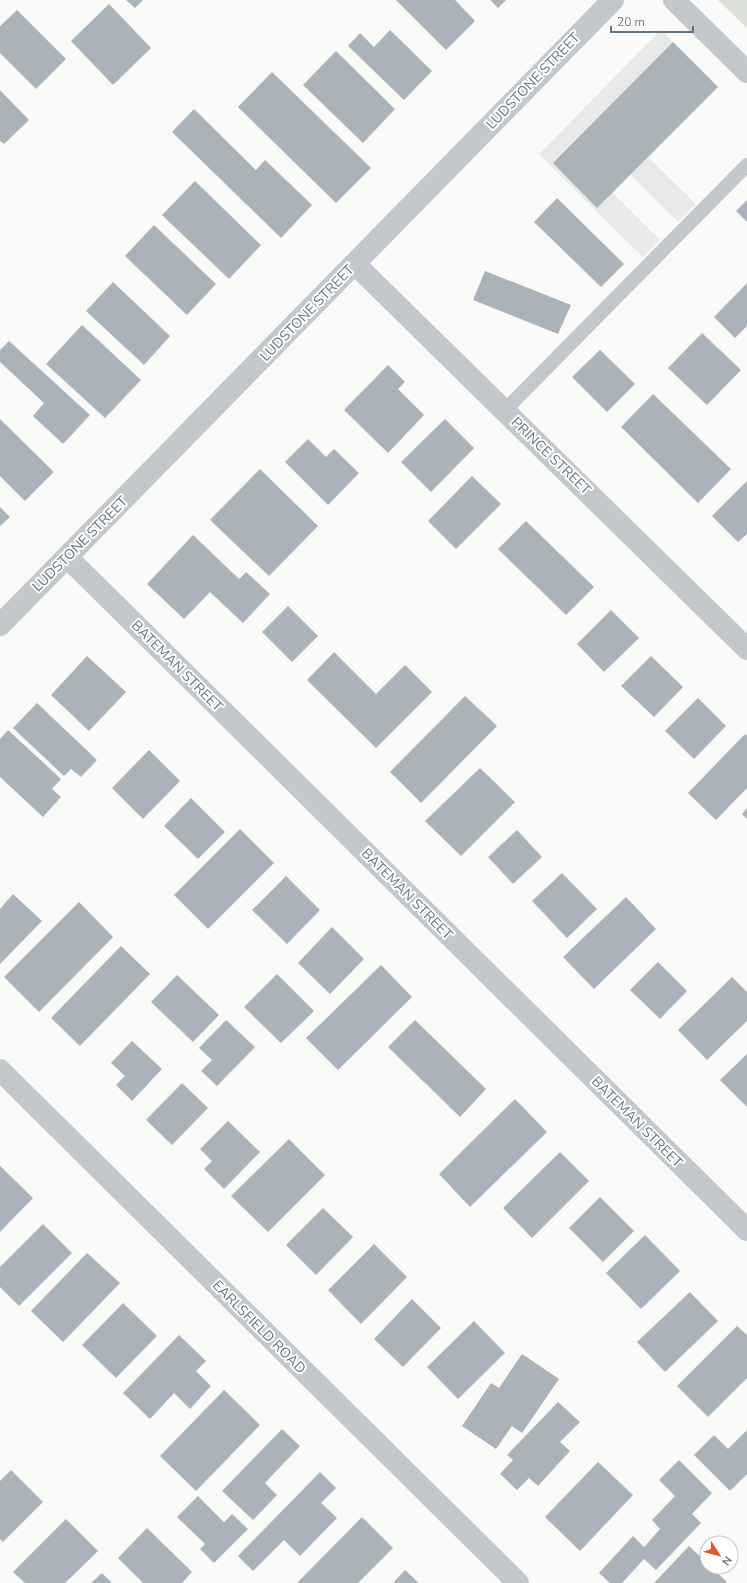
<svg xmlns="http://www.w3.org/2000/svg" width="747" height="1583" font-family="'Nunito Sans',sans-serif">
	<style>
		.built { fill: #e8e9e9 }
		.green { fill: #dadfd7 }
		.building { fill: #aab3b9 }
		.lines { fill: none; stroke-linecap: round; stroke-linejoin: round }
		.service { stroke: #c3c8cc; stroke-width: 14 }
		.minor { stroke: #c3c8cc; stroke-width: 22 }
		.tertiary { stroke: #c3c8cc; stroke-width: 22 }
		.labels { text-anchor: middle; dominant-baseline: central; stroke-width: 4; stroke-linejoin: round; paint-order: stroke }
		.street-label { font-size: 14px; fill: #657683; stroke: #fff }
	</style>
	<rect width="100%" height="100%" fill="#fafaf8"/>
	<path class="built" d="M 661,30 L 715,84 L 645,154 L 696,204 L 678,222 L 628,172 L 610,190 L 660,240 L 643,257 L 539,154 Z"/>
	<path class="green" d="M 718,0 L 747,0 L 747,28 Z"/>
	<path class="building" d="M 126,0 L 143,0 L 135,8 Z
		M 396,0 L 455,0 L 475,21 L 446,50 Z
		M 490,0 L 506,0 L 498,8 Z
		M 109,4 L 151,48 L 113,85 L 71,41 Z
		M 17,10 L 66,59 L 36,89 L 0,53 L 0,26 Z
		M 390,30 L 432,71 L 404,100 L 348,46 L 360,33 L 374,47 Z
		M 673,42 L 718,87 L 597,208 L 553,163 Z
		M 336,51 L 395,109 L 363,143 L 303,85 Z
		M 272,72 L 371,168 L 336,203 L 238,107 Z
		M 0,90 L 29,120 L 4,144 L 0,141 Z
		M 194,109 L 256,170 L 265,160 L 312,205 L 281,238 L 172,132 Z
		M 195,181 L 261,245 L 229,279 L 162,215 Z
		M 557,198 L 624,264 L 601,287 L 534,222 Z
		M 747,200 L 747,222 L 736,211 Z
		M 154,225 L 216,284 L 187,315 L 125,256 Z
		M 485,271 L 571,305 L 558,334 L 473,300 Z
		M 113,282 L 170,336 L 144,365 L 86,311 Z
		M 747,283 L 747,326 L 735,338 L 714,317 Z
		M 82,325 L 141,380 L 105,418 L 46,364 Z
		M 702,333 L 741,370 L 707,405 L 668,368 Z
		M 9,341 L 90,415 L 63,444 L 33,416 L 44,403 L 0,362 L 0,350 Z
		M 600,350 L 635,384 L 607,412 L 572,377 Z
		M 388,365 L 405,382 L 398,389 L 424,415 L 388,453 L 344,410 Z
		M 653,394 L 731,469 L 698,503 L 621,427 Z
		M 0,419 L 54,472 L 25,501 L 0,476 Z
		M 445,419 L 474,448 L 431,492 L 401,462 Z
		M 308,439 L 326,457 L 334,449 L 359,473 L 328,505 L 285,462 Z
		M 260,469 L 318,526 L 269,576 L 210,520 Z
		M 472,476 L 501,504 L 456,549 L 428,521 Z
		M 747,481 L 747,534 L 738,542 L 712,516 Z
		M 0,507 L 10,517 L 0,526 Z
		M 526,521 L 594,587 L 566,615 L 498,549 Z
		M 193,535 L 239,579 L 246,572 L 270,594 L 243,623 L 210,592 L 184,619 L 147,584 Z
		M 288,606 L 318,636 L 292,662 L 262,632 Z
		M 611,610 L 639,638 L 604,672 L 577,644 Z
		M 334,652 L 376,694 L 405,665 L 432,692 L 376,748 L 307,680 Z
		M 87,656 L 126,692 L 89,731 L 51,695 Z
		M 651,656 L 683,687 L 654,717 L 621,686 Z
		M 465,696 L 497,726 L 421,803 L 390,772 Z
		M 698,698 L 726,726 L 694,759 L 665,731 Z
		M 37,703 L 97,760 L 81,777 L 71,769 L 64,776 L 13,728 Z
		M 8,730 L 61,779 L 52,789 L 61,797 L 43,817 L 0,777 L 0,739 Z
		M 745,734 L 747,736 L 747,788 L 716,820 L 688,793 Z
		M 149,750 L 180,781 L 143,819 L 112,788 Z
		M 480,768 L 515,802 L 461,856 L 425,821 Z
		M 191,798 L 225,832 L 198,859 L 164,826 Z
		M 747,808 L 747,819 L 742,814 Z
		M 240,829 L 274,863 L 208,929 L 174,895 Z
		M 517,830 L 542,857 L 513,884 L 488,857 Z
		M 562,873 L 597,909 L 567,938 L 532,901 Z
		M 286,876 L 320,910 L 287,944 L 252,910 Z
		M 13,894 L 42,921 L 0,964 L 0,909 Z
		M 626,897 L 656,929 L 594,989 L 563,957 Z
		M 79,902 L 113,937 L 39,1012 L 4,977 Z
		M 332,927 L 364,959 L 330,994 L 298,963 Z
		M 121,946 L 150,974 L 80,1046 L 51,1018 Z
		M 658,962 L 687,991 L 660,1019 L 630,990 Z
		M 381,965 L 412,997 L 338,1070 L 306,1038 Z
		M 277,974 L 314,1011 L 281,1043 L 244,1007 Z
		M 177,975 L 219,1015 L 193,1042 L 151,1002 Z
		M 732,977 L 747,992 L 747,1021 L 707,1060 L 678,1030 Z
		M 226,1020 L 255,1047 L 217,1086 L 201,1071 L 212,1060 L 199,1048 Z
		M 415,1020 L 486,1089 L 460,1117 L 388,1047 Z
		M 132,1041 L 162,1069 L 132,1101 L 116,1085 L 125,1076 L 111,1063 Z
		M 747,1054 L 747,1107 L 720,1080 Z
		M 182,1083 L 208,1108 L 172,1145 L 146,1120 Z
		M 515,1099 L 547,1132 L 470,1207 L 439,1174 Z
		M 228,1121 L 260,1152 L 224,1189 L 204,1169 L 212,1161 L 200,1149 Z
		M 289,1139 L 325,1175 L 268,1232 L 231,1196 Z
		M 560,1152 L 589,1181 L 532,1238 L 503,1208 Z
		M 0,1166 L 33,1198 L 0,1232 Z
		M 600,1197 L 634,1231 L 603,1262 L 569,1228 Z
		M 323,1208 L 353,1237 L 316,1275 L 286,1245 Z
		M 43,1224 L 72,1253 L 19,1306 L 0,1287 L 0,1267 Z
		M 645,1235 L 680,1271 L 641,1309 L 606,1273 Z
		M 374,1244 L 407,1277 L 361,1324 L 328,1290 Z
		M 87,1253 L 120,1283 L 63,1342 L 31,1311 Z
		M 690,1292 L 718,1321 L 665,1372 L 637,1342 Z
		M 412,1299 L 441,1328 L 403,1367 L 374,1339 Z
		M 123,1303 L 157,1336 L 116,1378 L 82,1345 Z
		M 474,1321 L 505,1353 L 458,1399 L 427,1367 Z
		M 737,1326 L 747,1335 L 747,1378 L 708,1417 L 677,1386 Z
		M 179,1335 L 206,1361 L 196,1371 L 211,1386 L 190,1409 L 174,1393 L 150,1419 L 123,1393 Z
		M 522,1354 L 559,1379 L 522,1433 L 512,1426 L 496,1449 L 462,1426 L 491,1383 L 499,1388 Z
		M 224,1390 L 260,1425 L 196,1491 L 160,1456 Z
		M 558,1402 L 580,1422 L 560,1442 L 570,1451 L 538,1486 L 529,1478 L 517,1490 L 500,1474 L 513,1460 L 507,1455 Z
		M 282,1429 L 300,1446 L 265,1483 L 277,1495 L 253,1520 L 222,1491 Z
		M 747,1430 L 747,1474 L 730,1491 L 694,1455 L 714,1435 L 728,1449 Z
		M 679,1460 L 712,1493 L 692,1514 L 701,1523 L 656,1570 L 644,1559 L 622,1583 L 610,1583 L 599,1573 L 633,1536 L 644,1547 L 660,1529 L 652,1520 L 675,1496 L 659,1480 Z
		M 598,1462 L 633,1495 L 580,1551 L 545,1517 Z
		M 11,1470 L 43,1502 L 3,1542 L 0,1539 L 0,1481 Z
		M 320,1472 L 336,1488 L 321,1503 L 337,1518 L 300,1556 L 284,1540 L 253,1571 L 238,1556 Z
		M 198,1496 L 224,1522 L 232,1514 L 248,1529 L 214,1563 L 200,1549 L 205,1544 L 177,1517 Z
		M 362,1517 L 393,1548 L 358,1583 L 297,1583 Z
		M 66,1519 L 98,1551 L 65,1583 L 25,1583 L 13,1572 Z
		M 147,1528 L 192,1572 L 182,1583 L 143,1583 L 118,1558 Z
		M 689,1546 L 707,1563 L 707,1567 L 711,1567 L 727,1582 L 726,1583 L 654,1583 Z
		M 405,1570 L 419,1583 L 393,1583 Z
		M 102,1573 L 112,1583 L 91,1583 Z"/>
	<g class="lines">
		<path class="service" d="M 504,411 L 747,165"/>
		<path class="minor" d="M 674,0 L 747,72
			M 355,264 L 747,649
			M 67,557 L 747,1230
			M 0,1070 L 518,1583"/>
		<path class="tertiary" d="M 0,625 L 613,0"/>
	</g>
	<g class="labels">
		<g class="street-label">
			<text transform="translate(533 81) rotate(-46)">LUDSTONE STREET</text>
			<text transform="translate(307 313) rotate(-46)">LUDSTONE STREET</text>
			<text transform="translate(551 456) rotate(44)">PRINCE STREET</text>
			<text transform="translate(80 544) rotate(-45)">LUDSTONE STREET</text>
			<text transform="translate(177 666) rotate(45)">BATEMAN STREET</text>
			<text transform="translate(407 894) rotate(45)">BATEMAN STREET</text>
			<text transform="translate(637 1122) rotate(45)">BATEMAN STREET</text>
			<text transform="translate(259 1327) rotate(45)">EARLSFIELD ROAD</text>
		</g>
	</g>
	<g transform="translate(719 1555) rotate(126)"><circle r="19" fill="#ffffff" stroke="#c1c8cd"/>
	<path d="M0-3L7 15L0 10L-7 15Z" fill="#e4572e"/>
	<text y="-6" font-size="11" font-weight="bold" text-anchor="middle" fill="#657683">N</text>
	</g>
	<path d="M611 26v6h82v-6" fill="none" stroke="#657683" stroke-width="2"/>
	<text x="617" y="26" font-size="12" fill="#657683" stroke="#ffffff" stroke-width="3" paint-order="stroke">20 m</text>
</svg>
